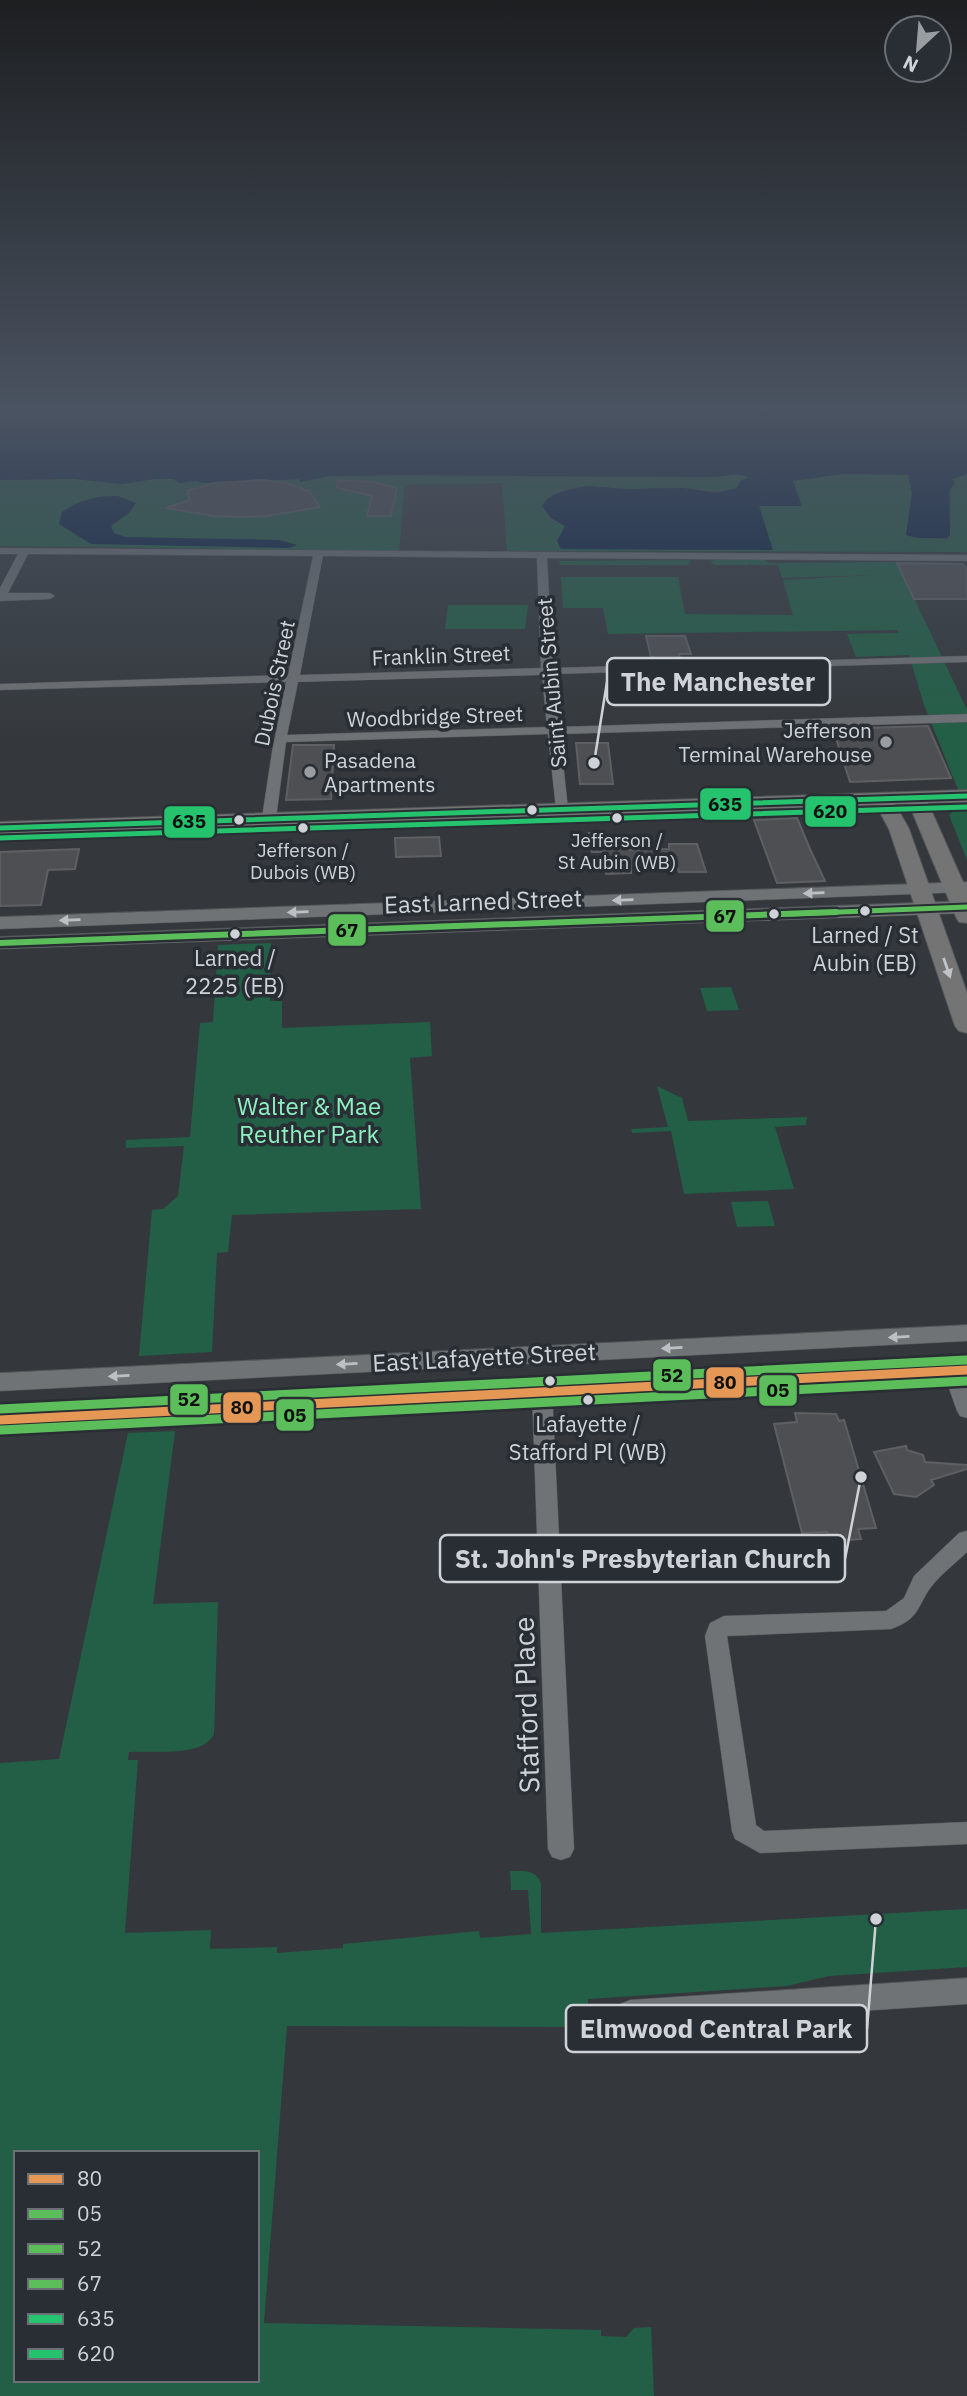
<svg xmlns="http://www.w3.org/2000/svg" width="967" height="2396" font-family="'IBM Plex Sans',sans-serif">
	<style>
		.green { fill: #225f46; fill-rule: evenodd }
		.water { fill: #061f45 }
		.building { fill: #4e4f53; stroke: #5e5f63; stroke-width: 2 }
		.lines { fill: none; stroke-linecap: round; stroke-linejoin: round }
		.minor-casing { stroke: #535659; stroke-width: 1 }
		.tertiary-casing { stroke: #535659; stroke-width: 1 }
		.secondary-casing { stroke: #535659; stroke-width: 2 }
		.minor { fill: #707376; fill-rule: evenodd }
		.tertiary { fill: #707376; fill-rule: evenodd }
		.secondary { fill: #747474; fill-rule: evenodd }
		.bus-1-casing { stroke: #282e34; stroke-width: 14 }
		.bus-2-casing { stroke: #282e34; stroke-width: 14 }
		.bus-3-casing { stroke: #282e34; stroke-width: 14 }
		.bus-4-far1-casing { stroke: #282e34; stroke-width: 9 }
		.bus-4-casing { stroke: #282e34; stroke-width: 11 }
		.bus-5-casing { stroke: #282e34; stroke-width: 9 }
		.bus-6-casing { stroke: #282e34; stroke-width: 9 }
		.bus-1 { stroke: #e59855; stroke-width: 9 }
		.bus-2 { stroke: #5cbe5a; stroke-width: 9 }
		.bus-3 { stroke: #5cbe5a; stroke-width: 9 }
		.bus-4-far1 { stroke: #5cbe5a; stroke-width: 5 }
		.bus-4 { stroke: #5cbe5a; stroke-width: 6 }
		.bus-5 { stroke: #26c36e; stroke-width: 5 }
		.bus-6 { stroke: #26c36e; stroke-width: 5 }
		.oneway { fill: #bcc0c4 }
		.oneway2 { fill: #c1c5c9 }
		.poi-dot { fill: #999da1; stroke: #282e34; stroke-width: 2.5 }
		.bus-dot { fill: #cfd3d8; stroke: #282e34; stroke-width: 2.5 }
		.labels { text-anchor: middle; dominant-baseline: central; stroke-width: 7; stroke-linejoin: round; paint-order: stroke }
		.far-bus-label { font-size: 19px; fill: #cfd3d8; stroke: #282e34 }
		.far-street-label { font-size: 21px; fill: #cfd3d8; stroke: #282e34 }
		.far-poi-label { font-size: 21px; fill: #cfd3d8; stroke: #282e34; text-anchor: end }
		.bus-label { font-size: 22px; fill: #cfd3d8; stroke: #282e34 }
		.street-label { font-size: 24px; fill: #cfd3d8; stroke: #282e34 }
		.park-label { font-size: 24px; fill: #8df0c0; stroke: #282e34 }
		.near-street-label { font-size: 28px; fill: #cfd3d8; stroke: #282e34 }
		.leader { fill: none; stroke: #cfd3d8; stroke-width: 2.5 }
		.callout-dot { fill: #cfd3d8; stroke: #282e34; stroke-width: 2.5 }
		.callout { fill: #282e34; stroke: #cfd3d8; stroke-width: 2.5 }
		.callout-label { font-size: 26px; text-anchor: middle; font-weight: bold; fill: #cfd3d8 }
		.line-badge { stroke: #282e34; stroke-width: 2.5 }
		.pale-badge-label { font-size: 19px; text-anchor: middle; font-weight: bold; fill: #111 }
	</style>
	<rect width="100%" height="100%" fill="#34383c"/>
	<path class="green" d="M 740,474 L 750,478 L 740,482 L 737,488 C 718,495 705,490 685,488 C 666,486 648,490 630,489 C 599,489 564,478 542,506 L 551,518 L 565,526 L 560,544 L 561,549 L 772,550 L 759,505 L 801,505 L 793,481 L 842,474 L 902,473 L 909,475 L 912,493 L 906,535 L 918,538 L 947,539 L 950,535 L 951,480 L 967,474 L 967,552 L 507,551 L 502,483 L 405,485 L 399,551 L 0,546 L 0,480 L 75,479 L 122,484 L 154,479 L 173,479 L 180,483 C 217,476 258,482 296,479 L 302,482 L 329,476 L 714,477 Z
		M 691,560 L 688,565 L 560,565 L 559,561 Z
		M 714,560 L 764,560 L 770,563 L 897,562 L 967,710 L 967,860 L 949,815 L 963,802 L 924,705 L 909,655 L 856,657 L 847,634 L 898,633 L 898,630 L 608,634 L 603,608 L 563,608 L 561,577 L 678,577 L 685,614 L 793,615 L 783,580 L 873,575 L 782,578 L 778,565 L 751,565 L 750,563 L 748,565 L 715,565 L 710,562 Z
		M 448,605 L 528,605 L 525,629 L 445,629 Z
		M 271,943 L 270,1001 L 282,1001 L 282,1028 L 430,1022 L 432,1056 L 410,1058 L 421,1209 L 232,1215 L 228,1252 L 217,1253 L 212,1352 L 139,1356 L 152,1210 L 163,1209 L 178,1196 L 184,1146 L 126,1148 L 126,1140 L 190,1137 L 200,1023 L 213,1022 L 218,945 Z
		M 731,987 L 739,1010 L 707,1011 L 700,988 Z
		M 657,1086 L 682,1098 L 688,1121 L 807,1117 L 806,1125 L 775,1127 L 794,1189 L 684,1194 L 671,1131 L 632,1133 L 631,1129 L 668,1127 Z
		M 768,1201 L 775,1226 L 737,1227 L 731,1202 Z
		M 175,1431 L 153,1604 L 218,1602 L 214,1734 C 203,1758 152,1750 129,1752 L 128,1760 L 138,1760 L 125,1933 L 211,1930 L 210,1949 L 277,1947 L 277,1953 L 343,1948 L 343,1944 L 479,1931 L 480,1938 L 531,1934 L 528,1890 L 511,1890 L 510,1871 C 524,1871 535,1869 541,1883 L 541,1933 L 967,1909 L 967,1967 L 829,1976 L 787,1986 L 588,1999 L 588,2019 L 608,2027 L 287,2026 L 264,2323 L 601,2330 L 601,2336 L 626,2337 L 634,2328 L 651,2327 L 654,2396 L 0,2396 L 0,1763 L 59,1759 L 128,1433 ZM 16,2153 L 257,2153 L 257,2380 L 16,2380 Z"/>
	<path class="water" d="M 0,410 L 967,410 L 967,474 L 952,479 L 955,482 L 949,492 L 950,535 L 947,538 L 918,538 L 906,535 L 912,493 L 908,475 L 842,474 L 793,481 L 802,506 L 759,506 L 773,550 L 561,549 L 557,541 L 565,526 L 551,518 L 542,506 L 548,498 L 561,492 L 586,486 L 629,489 L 683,488 L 717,493 L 737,488 L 740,481 L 750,477 L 736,474 L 714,477 L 406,475 L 329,476 L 300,482 L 300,479 L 202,483 L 196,481 L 179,483 L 173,479 L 154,479 L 122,484 L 74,479 L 0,480 Z
		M 118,496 L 136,503 L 130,512 L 111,526 L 114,533 L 126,537 L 280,540 L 297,545 L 289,548 L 91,544 L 59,524 L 62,512 C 79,500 97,495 118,496 Z"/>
	<path class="building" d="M 263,480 L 286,483 L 309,491 L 320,507 L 266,516 L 240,517 L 215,516 L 166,508 L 190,500 L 187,491 L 215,483 Z
		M 338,480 L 374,482 L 397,488 L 391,516 L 367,516 L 372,496 L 337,488 Z
		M 897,563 L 963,564 L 967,570 L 967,599 L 914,599 Z
		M 646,636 L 685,636 L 691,654 L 679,654 L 681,662 L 656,662 L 654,657 L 651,657 Z
		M 928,726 L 951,778 L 850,782 L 833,729 Z
		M 576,743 L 608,743 L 613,784 L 580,784 Z
		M 293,745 L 334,745 L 331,799 L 286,800 Z
		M 797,818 L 810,849 L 825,881 L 777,883 L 754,820 Z
		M 589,833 L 604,833 L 605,840 L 627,840 L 629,850 L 669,849 L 669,844 L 697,844 L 706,872 L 679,872 L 676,865 L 631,866 L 631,873 L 606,874 L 605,852 L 592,852 Z
		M 439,837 L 441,856 L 396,857 L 395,838 Z
		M 79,849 L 75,869 L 48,870 L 41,905 L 0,906 L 0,852 Z
		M 795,1413 L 836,1414 L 839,1421 L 844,1420 L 876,1528 L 858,1529 L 861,1539 L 829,1541 L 827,1532 L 802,1533 L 774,1424 L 797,1422 Z
		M 906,1446 L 907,1450 L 923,1455 L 925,1462 L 967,1465 L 967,1469 L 931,1480 L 934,1485 L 916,1497 L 894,1494 L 874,1452 Z"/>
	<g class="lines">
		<defs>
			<path id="minor" d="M 0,548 L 967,555 L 967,561 L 547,558 L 553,668 L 967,656 L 967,662 L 553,674 L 559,727 L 967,714 L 967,722 L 560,734 L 568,809 L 562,813 L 556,809 L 548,734 L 286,742 L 276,818 L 269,822 L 262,818 L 272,752 L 286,682 L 0,690 L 0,684 L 288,675 L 313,556 L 28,554 L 8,593 L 50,593 L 55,596 L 50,599 L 0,601 L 0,588 L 18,554 L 0,554 ZM 323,556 L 537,558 L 541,668 L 300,675 ZM 542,675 L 547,727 L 287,735 L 298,682 Z
				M 953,1364 L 960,1366 L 967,1383 L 967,1418 L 960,1416 L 957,1411 L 943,1371 L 946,1366 Z
				M 542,1384 L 549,1386 L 552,1391 L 574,1849 L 570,1857 L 561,1860 L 552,1857 L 548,1849 L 532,1391 L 535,1386 Z
				M 967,1531 L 967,1552 C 956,1563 941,1574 931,1587 C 917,1606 920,1619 891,1629 L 727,1636 L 756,1825 L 764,1831 L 967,1822 L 967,1844 L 760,1853 L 735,1839 L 732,1831 L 705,1636 L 710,1623 L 724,1616 L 886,1611 L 904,1598 L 914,1576 L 959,1533 Z
				M 967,1978 L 967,2004 L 630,2026 L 620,2022 L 617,2013 L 620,2004 L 630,2000 Z"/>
			<path id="tertiary" d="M 967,882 L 967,892 L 0,929 L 0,917 Z
				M 967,901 L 967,913 L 0,949 L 0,937 Z
				M 967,1325 L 967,1341 L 0,1391 L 0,1373 Z
				M 967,1361 L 967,1379 L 0,1429 L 0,1411 Z"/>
			<path id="secondary" d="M 967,790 L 967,802 L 928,803 L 967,891 L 967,923 L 959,922 L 956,917 L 909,804 L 895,804 L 909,829 L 967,993 L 967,1033 L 959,1031 L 955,1026 L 889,829 L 876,805 L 0,834 L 0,822 Z"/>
		</defs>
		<use href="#minor" class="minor-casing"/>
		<use href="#tertiary" class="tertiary-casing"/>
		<use href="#secondary" class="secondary-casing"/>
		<use href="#minor" class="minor"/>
		<use href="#tertiary" class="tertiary"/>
		<use href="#secondary" class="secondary"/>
		<defs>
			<path id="bus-1" d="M 0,1420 L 967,1370"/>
			<path id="bus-2" d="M 1,1430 L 967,1381"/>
			<path id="bus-3" d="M 0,1409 L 966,1360"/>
			<path id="bus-4-far1" d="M 789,914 L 967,907"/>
			<path id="bus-4" d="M 0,943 L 836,912"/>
			<path id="bus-5" d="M 0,828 L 967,796"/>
			<path id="bus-6" d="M 0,838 L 967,807"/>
		</defs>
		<use href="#bus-1" class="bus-1-casing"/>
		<use href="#bus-2" class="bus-2-casing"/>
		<use href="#bus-3" class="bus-3-casing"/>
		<use href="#bus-4-far1" class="bus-4-far1-casing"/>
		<use href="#bus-4" class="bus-4-casing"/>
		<use href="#bus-5" class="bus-5-casing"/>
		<use href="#bus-6" class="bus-6-casing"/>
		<use href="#bus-1" class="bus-1"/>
		<use href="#bus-2" class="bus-2"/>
		<use href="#bus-3" class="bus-3"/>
		<use href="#bus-4-far1" class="bus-4-far1"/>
		<use href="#bus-4" class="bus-4"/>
		<use href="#bus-5" class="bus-5"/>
		<use href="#bus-6" class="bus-6"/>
	</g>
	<defs><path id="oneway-solid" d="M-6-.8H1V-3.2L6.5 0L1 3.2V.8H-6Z" transform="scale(1.75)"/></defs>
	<g class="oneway">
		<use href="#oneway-solid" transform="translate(814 893) rotate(178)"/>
		<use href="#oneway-solid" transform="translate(623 900) rotate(178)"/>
		<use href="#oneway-solid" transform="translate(298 912) rotate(178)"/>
		<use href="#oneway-solid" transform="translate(70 920) rotate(178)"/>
		<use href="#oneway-solid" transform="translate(899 1337) rotate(177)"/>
		<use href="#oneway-solid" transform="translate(672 1348) rotate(177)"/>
		<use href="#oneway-solid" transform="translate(347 1364) rotate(177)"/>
		<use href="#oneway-solid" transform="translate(119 1376) rotate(177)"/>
	</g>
	<use class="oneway2" href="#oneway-solid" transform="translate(947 968) rotate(71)"/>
	<linearGradient id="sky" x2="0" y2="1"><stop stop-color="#1d1f21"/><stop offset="0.55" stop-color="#4a5361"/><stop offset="1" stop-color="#4a5361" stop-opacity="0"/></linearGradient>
	<rect width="967" height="745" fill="url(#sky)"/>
	<g class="poi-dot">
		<circle cx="886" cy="742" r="7"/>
		<circle cx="310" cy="772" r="7"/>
	</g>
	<g class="bus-dot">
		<circle cx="532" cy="810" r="6"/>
		<circle cx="617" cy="818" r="6"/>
		<circle cx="239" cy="820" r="6"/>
		<circle cx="303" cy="828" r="6"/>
		<circle cx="865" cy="911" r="6"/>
		<circle cx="774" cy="914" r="6"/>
		<circle cx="235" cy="934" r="6"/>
		<circle cx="550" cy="1381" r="6"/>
		<circle cx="588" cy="1400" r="6"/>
	</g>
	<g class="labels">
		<g class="far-bus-label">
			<text x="617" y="840">Jefferson /<tspan x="617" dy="22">St Aubin (WB)</tspan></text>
			<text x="303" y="850">Jefferson /<tspan x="303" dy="22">Dubois (WB)</tspan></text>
		</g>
		<g class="far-street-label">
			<text transform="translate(441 655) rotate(-2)">Franklin Street</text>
			<text transform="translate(274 683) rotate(-78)">Dubois Street</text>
			<text transform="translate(551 683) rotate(-95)">Saint Aubin Street</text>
			<text transform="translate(435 716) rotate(-2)">Woodbridge Street</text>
		</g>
		<g class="far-poi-label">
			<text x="872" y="730">Jefferson<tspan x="872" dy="24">Terminal Warehouse</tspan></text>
			<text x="324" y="760" text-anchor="start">Pasadena<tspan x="324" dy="24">Apartments</tspan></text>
		</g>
		<g class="bus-label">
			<text x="865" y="934">Larned / St<tspan x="865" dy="28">Aubin (EB)</tspan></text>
			<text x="235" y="957">Larned /<tspan x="235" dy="28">2225 (EB)</tspan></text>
			<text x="588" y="1423">Lafayette /<tspan x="588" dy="28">Stafford Pl (WB)</tspan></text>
		</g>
		<g class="street-label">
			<text transform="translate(483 901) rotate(-2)">East Larned Street</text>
			<text transform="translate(484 1357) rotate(-3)">East Lafayette Street</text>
		</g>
		<g class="park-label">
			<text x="309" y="1106">Walter &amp; Mae<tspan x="309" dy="28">Reuther Park</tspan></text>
		</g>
		<g class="near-street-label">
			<text transform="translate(526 1705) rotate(-92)">Stafford Place</text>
		</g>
	</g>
	<path class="leader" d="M594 763L607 682M861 1477L845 1559M876 1919L867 2029"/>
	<g class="callout-dot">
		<circle cx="594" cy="763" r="7"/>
		<circle cx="861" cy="1477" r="7"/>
		<circle cx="876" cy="1919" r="7"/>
	</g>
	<g class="callout">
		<rect x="607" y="658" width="223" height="47" rx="7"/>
		<rect x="440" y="1535" width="405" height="47" rx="7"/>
		<rect x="566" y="2005" width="301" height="47" rx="7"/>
	</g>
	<g class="callout-label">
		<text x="718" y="691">The Manchester</text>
		<text x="643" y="1568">St. John's Presbyterian Church</text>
		<text x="716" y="2038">Elmwood Central Park</text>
	</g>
	<g class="line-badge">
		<rect x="699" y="787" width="53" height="34" rx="7" fill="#26c36e"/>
		<rect x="804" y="795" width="53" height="33" rx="7" fill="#26c36e"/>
		<rect x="163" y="805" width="53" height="34" rx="7" fill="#26c36e"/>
		<rect x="705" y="899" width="40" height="34" rx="7" fill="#5cbe5a"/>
		<rect x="327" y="913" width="40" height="34" rx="7" fill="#5cbe5a"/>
		<rect x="652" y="1358" width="40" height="34" rx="7" fill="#5cbe5a"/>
		<rect x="705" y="1366" width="40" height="33" rx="7" fill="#e59855"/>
		<rect x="758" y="1374" width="40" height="33" rx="7" fill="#5cbe5a"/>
		<rect x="169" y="1383" width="40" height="33" rx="7" fill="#5cbe5a"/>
		<rect x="222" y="1391" width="40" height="33" rx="7" fill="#e59855"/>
		<rect x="275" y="1398" width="40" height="34" rx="7" fill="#5cbe5a"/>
	</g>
	<g class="pale-badge-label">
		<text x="725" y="811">635</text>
		<text x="830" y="818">620</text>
		<text x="189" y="828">635</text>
		<text x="725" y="923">67</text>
		<text x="347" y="937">67</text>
		<text x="672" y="1382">52</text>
		<text x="725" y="1389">80</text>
		<text x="778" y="1397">05</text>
		<text x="189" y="1406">52</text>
		<text x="242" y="1414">80</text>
		<text x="295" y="1422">05</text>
	</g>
	<rect x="14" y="2151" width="245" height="231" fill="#282e34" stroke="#6b7076" stroke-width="2"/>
	<rect x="28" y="2174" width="35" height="10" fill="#e59855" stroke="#6b7076" stroke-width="2"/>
	<text x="77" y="2186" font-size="21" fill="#cfd3d8">80</text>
	<rect x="28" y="2209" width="35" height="10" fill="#5cbe5a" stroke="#6b7076" stroke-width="2"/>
	<text x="77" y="2221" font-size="21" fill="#cfd3d8">05</text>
	<rect x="28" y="2244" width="35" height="10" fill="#5cbe5a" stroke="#6b7076" stroke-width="2"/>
	<text x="77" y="2256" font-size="21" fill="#cfd3d8">52</text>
	<rect x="28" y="2279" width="35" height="10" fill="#5cbe5a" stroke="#6b7076" stroke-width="2"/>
	<text x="77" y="2291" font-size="21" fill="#cfd3d8">67</text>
	<rect x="28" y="2314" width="35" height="10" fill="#26c36e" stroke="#6b7076" stroke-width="2"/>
	<text x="77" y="2326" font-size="21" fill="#cfd3d8">635</text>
	<rect x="28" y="2349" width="35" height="10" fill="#26c36e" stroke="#6b7076" stroke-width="2"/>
	<text x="77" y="2361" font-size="21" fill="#cfd3d8">620</text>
	<g transform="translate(918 49) rotate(206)"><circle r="33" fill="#282e34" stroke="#6b7076" stroke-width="2"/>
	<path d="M0-5L12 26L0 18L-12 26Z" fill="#999da1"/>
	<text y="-10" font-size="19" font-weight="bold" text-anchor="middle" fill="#cfd3d8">N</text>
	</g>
</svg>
